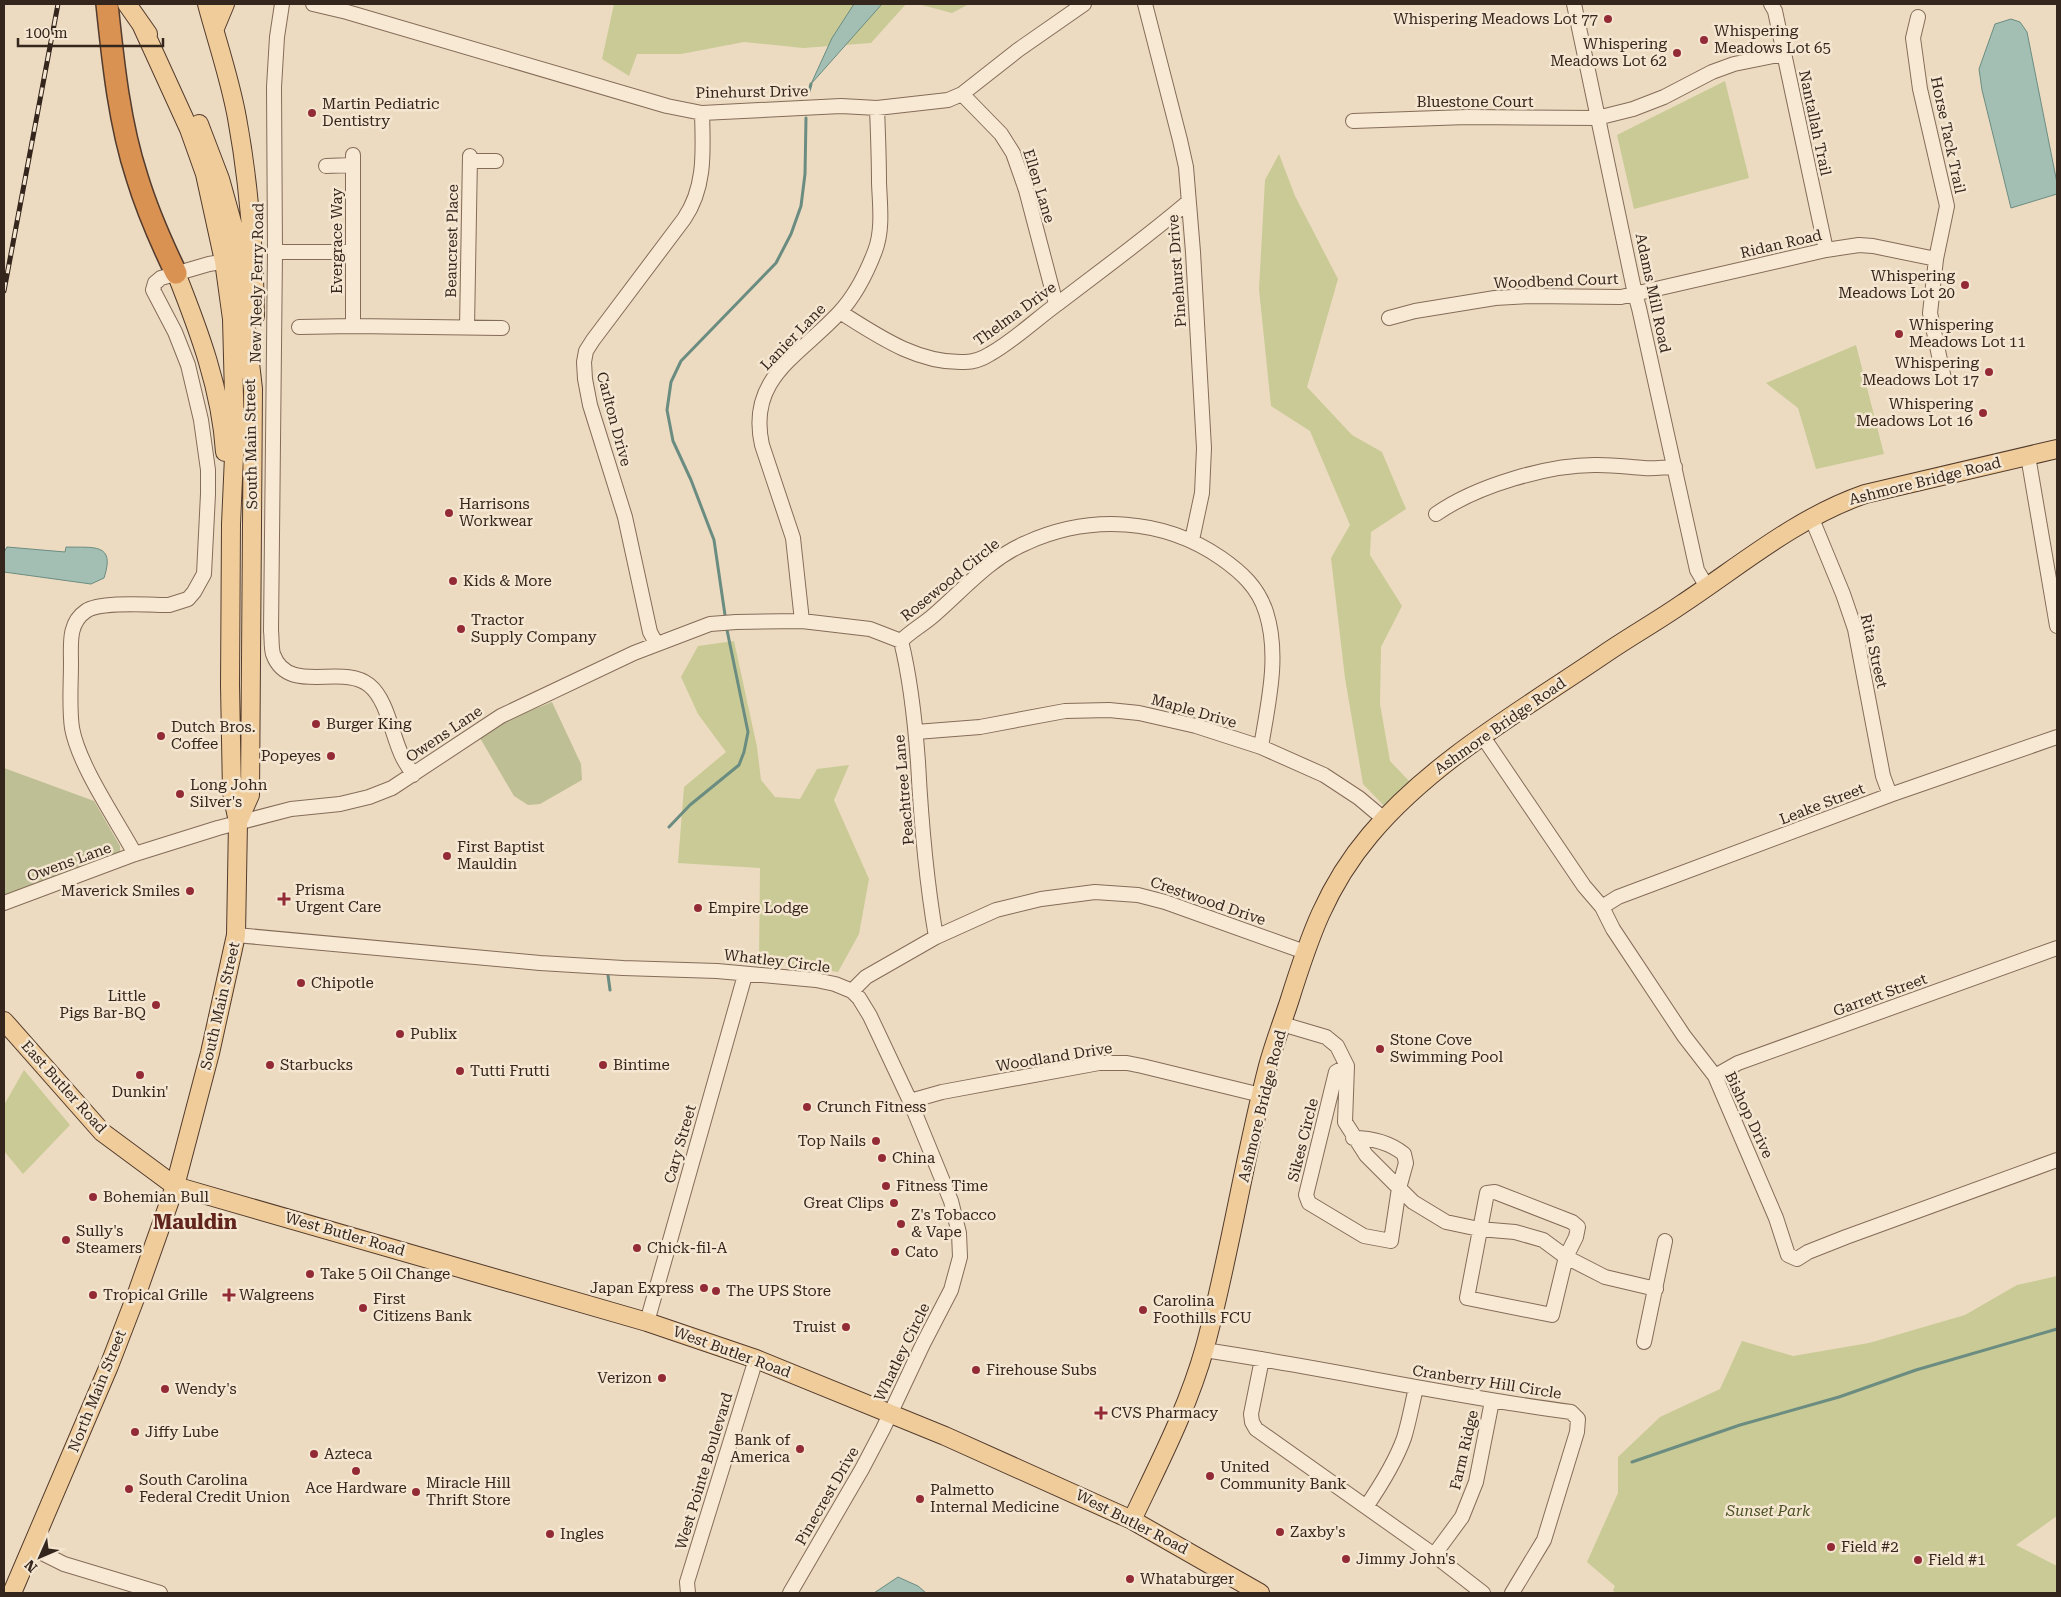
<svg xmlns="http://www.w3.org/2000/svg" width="2061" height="1597" font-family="'Roboto Serif',serif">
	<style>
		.green { fill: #c9ca95 }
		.cemetery { fill: #bebf94 }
		.water { fill: #a3bfb4; stroke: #6b8c81 }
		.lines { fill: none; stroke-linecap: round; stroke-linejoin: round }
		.stream { stroke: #6b8c81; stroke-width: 3 }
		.minor-casing { stroke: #856c59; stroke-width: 16 }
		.major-casing { stroke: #533b2d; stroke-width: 20 }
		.highway-casing { stroke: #533b2d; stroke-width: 24 }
		.minor { stroke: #f8e9d4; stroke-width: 14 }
		.major { stroke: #efcc99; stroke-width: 18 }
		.highway { stroke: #da9253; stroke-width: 21 }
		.rail-casing { stroke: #35261d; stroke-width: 5 }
		.rail { stroke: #f4e6d0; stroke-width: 3; stroke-dasharray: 9; stroke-linecap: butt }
		.poi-dot { fill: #922b35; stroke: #f4e6d0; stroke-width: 2 }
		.labels { text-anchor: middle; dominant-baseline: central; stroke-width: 5; stroke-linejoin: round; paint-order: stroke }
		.poi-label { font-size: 15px; fill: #35261d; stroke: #f4e6d0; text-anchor: start }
		.street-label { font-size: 15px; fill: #35261d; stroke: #f4e6d0 }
		.park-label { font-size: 15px; font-style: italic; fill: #4a5124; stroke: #f4e6d0 }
		.district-label { font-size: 20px; font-weight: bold; fill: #61251e; stroke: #f4e6d0 }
	</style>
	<rect width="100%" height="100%" fill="#ecdbc1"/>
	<path class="green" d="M 614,4 L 906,4 L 871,43 L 803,48 L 744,42 L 681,54 L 637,54 L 629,76 L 602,59 Z
		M 918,4 L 969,4 L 952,13 Z
		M 1725,81 L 1749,178 L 1634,209 L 1617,135 Z
		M 1279,154 L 1295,196 L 1338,279 L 1307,387 L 1352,435 L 1382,452 L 1406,509 L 1371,532 L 1370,555 L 1402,606 L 1381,647 L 1380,704 L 1390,761 L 1409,781 L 1384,806 L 1363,784 L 1345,678 L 1331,558 L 1350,525 L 1310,431 L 1271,406 L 1259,289 L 1265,180 Z
		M 1856,345 L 1884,454 L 1816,469 L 1798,408 L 1766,383 Z
		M 734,641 L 757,747 L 761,780 L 775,797 L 800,799 L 817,769 L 849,765 L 834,800 L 869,879 L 859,934 L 838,972 L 759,959 L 760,868 L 678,863 L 684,787 L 726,752 L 698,714 L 681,677 L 698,646 Z
		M 24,1070 L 70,1125 L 23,1174 L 4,1151 L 4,1105 Z
		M 2057,1276 L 2057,1516 L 2016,1545 L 2057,1566 L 2057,1593 L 1615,1593 L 1613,1590 L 1615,1586 L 1587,1562 L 1618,1493 L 1618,1457 L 1660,1417 L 1720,1389 L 1742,1341 L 1793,1356 L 1869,1343 L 1965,1315 L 2017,1285 Z"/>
	<path class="cemetery" d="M 552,702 L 581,764 L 582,780 L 540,804 L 528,805 L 514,796 L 480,738 L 507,720 Z
		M 4,768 L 94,801 L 120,846 L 120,855 L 4,897 Z"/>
	<path class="water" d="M 854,4 L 882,4 L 811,84 L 832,38 Z
		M 2011,19 L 2020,22 L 2027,32 L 2057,183 L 2057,194 L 2011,208 L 1982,90 L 1979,69 L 1995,24 Z
		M 7,547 L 65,552 L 66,547 C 93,548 116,542 104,578 L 91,584 L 4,572 L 4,552 Z
		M 898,1577 L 918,1586 L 926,1593 L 874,1593 Z"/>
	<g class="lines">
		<path class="stream" d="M 808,95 L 811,84
			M 725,615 L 714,540 L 691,480 L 673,441 L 667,410 L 671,382 L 681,361 L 776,263 L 791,234 L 801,206 L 805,174 L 806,118
			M 669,827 L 690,805 L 739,765 L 744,752 L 748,732 L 727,630
			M 608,975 L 610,990
			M 1632,1462 L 1740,1425 L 1839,1397 L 1916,1370 L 2057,1329"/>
		<defs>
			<path id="minor" d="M 282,4 L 277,37 L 274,87 L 275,252 L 271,631 C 272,638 271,647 273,654 C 288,696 342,663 369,685 C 388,700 392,737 403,758 C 406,764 410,769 413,775
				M 313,4 L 347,12 L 667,106 L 702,113 L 841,106 L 877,108 L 948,100 L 962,94 L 1018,50 L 1084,4
				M 1145,4 L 1180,140 L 1186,167 L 1193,252 L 1204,448 L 1202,493 L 1192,540
				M 1574,4 L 1635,294 L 1639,308 L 1697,570 L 1707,587
				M 1771,4 L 1775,11 L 1826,250
				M 1918,17 L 1913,38 L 1920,89 L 1947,206 L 1936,259 L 1930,313 L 1944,379
				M 962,94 L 1001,134 L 1013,153 L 1026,190 L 1056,304
				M 1353,121 L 1467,117 L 1597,118 L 1633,109 L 1664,97 L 1712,72 L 1734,64 L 1783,54
				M 353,155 L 353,326
				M 470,161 L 496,161
				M 326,166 L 353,165
				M 275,252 L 353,252
				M 840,312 C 878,336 918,364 965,362 C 973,362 982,359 990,354 C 1015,340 1036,319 1060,302 C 1103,269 1147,237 1188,202
				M 1389,318 L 1415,311 L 1495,298 L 1530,296 L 1621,297 L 1826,250 L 1859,245 L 1873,246 L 1936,259
				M 299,327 L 353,326 L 502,328
				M 467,328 L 470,156
				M 2028,456 L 2057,626
				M 1436,514 C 1476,486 1549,464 1598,465 C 1614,465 1629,467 1644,468 C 1654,469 1665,467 1675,467
				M 1812,519 L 1843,594 L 1855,629 L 1883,776 L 1890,795
				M 802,621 L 793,538 L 762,445 C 747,378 799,356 839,313 C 854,297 867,272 875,251 C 883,230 880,206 879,183 C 879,158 878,133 877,108
				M 901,641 C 911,631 924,624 934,615 C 963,590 990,558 1026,543 C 1090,514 1163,518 1221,558 C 1241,572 1258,587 1266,612 C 1280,656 1268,703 1261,747
				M 901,641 C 911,681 915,721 918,762 C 921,820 926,879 936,937
				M 656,643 L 650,632 L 625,517 L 590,405 L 585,379 L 584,362 L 586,351 L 593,340 L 684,219 C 706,187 703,150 702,113
				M 916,732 L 980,727 L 1065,711 L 1109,710 L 1139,713 L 1196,726 L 1261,747 L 1324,775 L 1359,798 L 1384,819
				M 1483,737 L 1584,886 L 1602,907 L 1613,929 L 1684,1036 L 1715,1076 L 1776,1218 L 1788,1255 L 1797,1259 L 1808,1252 L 1846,1237 L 2057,1160
				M 135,854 C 116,819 79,766 72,728 C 69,707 71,684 71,663 C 71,644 68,623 86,611 C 101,601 150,605 169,605 L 188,599 L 194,592 L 204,574 L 208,494 L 208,470 L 201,420 L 188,365 L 175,332 L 153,290 L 155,283 L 161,278 L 209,264 L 233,260
				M 4,903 L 135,854 L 218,828 L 291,809 L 340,804 L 369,797 L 392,788 L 501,716 L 634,653 L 710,624 L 736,622 L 802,621 L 870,629 L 901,641
				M 1602,907 L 1618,897 L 1890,795 L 2057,737
				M 236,935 L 540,963 L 623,968 L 717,971 L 816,980 L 835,984 L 852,991 L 859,998 L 870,1016 L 910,1101 L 951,1201 L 959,1233 L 960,1257 L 951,1290 L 923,1344 L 883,1429 L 862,1469 L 790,1593
				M 852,991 L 866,977 L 936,937 L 996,910 L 1041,899 L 1095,892 L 1138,895 L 1165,902 L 1305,952
				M 1282,1024 L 1326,1037 L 1337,1046 L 1347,1066 L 1345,1122 L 1366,1155 L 1413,1202 L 1446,1222 L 1479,1229 L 1515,1232 L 1543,1240 L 1566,1257 L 1605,1277 L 1656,1289
				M 1347,1066 L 1336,1072 L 1306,1195 L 1309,1203 L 1364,1236 L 1391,1241 L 1399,1188 L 1406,1163 L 1404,1154 C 1390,1143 1371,1138 1353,1138
				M 1715,1076 L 1738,1063 L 2057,948
				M 910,1101 L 942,1092 L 1099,1063 L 1127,1063 L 1142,1066 L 1261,1095
				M 1495,1192 L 1572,1222 L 1578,1227 L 1576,1237 L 1566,1257 L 1552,1315 L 1467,1298 L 1487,1193 Z
				M 647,1322 L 745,975
				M 1644,1342 L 1665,1241
				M 1204,1350 C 1327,1368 1448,1396 1571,1412 L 1578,1419 L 1577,1432 L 1544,1540 L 1512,1593
				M 1262,1359 L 1251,1414 L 1252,1422 L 1256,1429 L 1434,1555 L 1483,1593
				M 1366,1507 C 1381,1485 1395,1463 1404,1438 C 1409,1422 1412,1404 1416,1388
				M 32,1548 L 64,1564 L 160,1593
				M 1434,1555 L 1462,1517 L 1476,1482 L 1492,1401
				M 688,1593 L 687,1582 L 756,1359"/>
			<path id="major" d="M 127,4 L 148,34
				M 207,4 C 217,42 230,79 237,118 C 249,183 254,250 255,316
				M 215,28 L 225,4
				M 199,124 L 220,179 L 235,233 L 253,389 L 250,795 L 238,822
				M 176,273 C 199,331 221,389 225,452
				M 4,1021 L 102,1132 L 175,1186 L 647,1322 L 756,1359 L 945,1436 L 1132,1520 L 1260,1593
				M 1132,1520 C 1159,1463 1188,1408 1205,1347 C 1230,1254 1244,1159 1268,1066 C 1274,1044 1282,1023 1289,1002 C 1309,938 1326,887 1370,835 C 1432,761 1524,709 1603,655 C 1629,637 1656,622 1682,604 C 1741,565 1796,518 1865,494 L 2057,449
				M 12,1593 L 109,1366 L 136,1296 L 175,1186 L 210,1053 L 236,935 L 238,822 L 232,793 L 230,685 L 231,524 L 235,434 L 232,319 L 224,261 L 205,174 L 189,129 L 142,26"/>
			<path id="highway" d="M 107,4 C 113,61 119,122 137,177 C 147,210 161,242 176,273"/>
		</defs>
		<use href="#minor" class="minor-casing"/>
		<use href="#major" class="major-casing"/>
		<use href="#highway" class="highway-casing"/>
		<use href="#minor" class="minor"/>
		<use href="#major" class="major"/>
		<use href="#highway" class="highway"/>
		<defs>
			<path id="rail" d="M 4,291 L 58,4"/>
		</defs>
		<use href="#rail" class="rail-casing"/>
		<use href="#rail" class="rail"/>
	</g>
	<g class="poi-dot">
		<circle cx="1608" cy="19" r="5"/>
		<circle cx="1704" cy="40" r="5"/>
		<circle cx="1677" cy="53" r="5"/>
		<circle cx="312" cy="113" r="5"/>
		<circle cx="1965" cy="285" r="5"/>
		<circle cx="1899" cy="334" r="5"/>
		<circle cx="1989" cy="372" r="5"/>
		<circle cx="1983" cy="413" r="5"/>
		<circle cx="449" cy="513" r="5"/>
		<circle cx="453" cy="581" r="5"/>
		<circle cx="461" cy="629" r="5"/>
		<circle cx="316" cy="724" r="5"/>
		<circle cx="161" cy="736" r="5"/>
		<circle cx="331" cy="756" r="5"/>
		<circle cx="180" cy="794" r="5"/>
		<circle cx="447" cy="856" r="5"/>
		<circle cx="190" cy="891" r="5"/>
		<path d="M281.5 891.5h5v5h5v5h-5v5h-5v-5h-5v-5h5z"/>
		<circle cx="698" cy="908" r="5"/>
		<circle cx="301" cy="983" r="5"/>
		<circle cx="156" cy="1005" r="5"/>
		<circle cx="400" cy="1034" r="5"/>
		<circle cx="1380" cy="1049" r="5"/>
		<circle cx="270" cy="1065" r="5"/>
		<circle cx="603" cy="1065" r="5"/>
		<circle cx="460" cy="1071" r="5"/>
		<circle cx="140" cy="1075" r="5"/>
		<circle cx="807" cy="1107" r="5"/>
		<circle cx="876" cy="1141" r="5"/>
		<circle cx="882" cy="1158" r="5"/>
		<circle cx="886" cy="1186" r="5"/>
		<circle cx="93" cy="1197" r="5"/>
		<circle cx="894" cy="1203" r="5"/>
		<circle cx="901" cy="1224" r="5"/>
		<circle cx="66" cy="1240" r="5"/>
		<circle cx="637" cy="1248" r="5"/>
		<circle cx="895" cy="1252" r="5"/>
		<circle cx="310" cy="1274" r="5"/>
		<circle cx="704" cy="1288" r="5"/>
		<circle cx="716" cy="1291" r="5"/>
		<circle cx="93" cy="1295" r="5"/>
		<path d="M226.5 1287.5h5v5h5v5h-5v5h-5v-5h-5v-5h5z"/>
		<circle cx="363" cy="1308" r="5"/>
		<circle cx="1143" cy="1310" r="5"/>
		<circle cx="846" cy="1327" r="5"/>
		<circle cx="976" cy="1370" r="5"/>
		<circle cx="662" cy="1378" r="5"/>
		<circle cx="165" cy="1389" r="5"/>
		<path d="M1098.5 1405.5h5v5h5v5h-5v5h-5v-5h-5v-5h5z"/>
		<circle cx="135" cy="1432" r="5"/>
		<circle cx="800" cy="1449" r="5"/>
		<circle cx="314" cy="1454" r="5"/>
		<circle cx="356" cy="1471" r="5"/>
		<circle cx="1210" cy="1476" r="5"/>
		<circle cx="129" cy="1489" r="5"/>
		<circle cx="416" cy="1492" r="5"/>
		<circle cx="920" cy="1499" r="5"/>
		<circle cx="1280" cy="1532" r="5"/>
		<circle cx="550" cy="1534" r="5"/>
		<circle cx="1831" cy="1547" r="5"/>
		<circle cx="1346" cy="1559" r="5"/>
		<circle cx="1918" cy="1560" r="5"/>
		<circle cx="1130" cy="1579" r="5"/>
	</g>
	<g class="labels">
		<g class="poi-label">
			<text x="1598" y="19" text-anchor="end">Whispering Meadows Lot 77</text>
			<text x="1714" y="31">Whispering<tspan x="1714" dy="17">Meadows Lot 65</tspan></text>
			<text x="1667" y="44" text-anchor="end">Whispering<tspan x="1667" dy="17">Meadows Lot 62</tspan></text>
			<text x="322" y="104">Martin Pediatric<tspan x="322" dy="17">Dentistry</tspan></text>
			<text x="1955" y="276" text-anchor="end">Whispering<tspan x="1955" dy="17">Meadows Lot 20</tspan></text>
			<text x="1909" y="325">Whispering<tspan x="1909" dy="17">Meadows Lot 11</tspan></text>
			<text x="1979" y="363" text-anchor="end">Whispering<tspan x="1979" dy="17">Meadows Lot 17</tspan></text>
			<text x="1973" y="404" text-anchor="end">Whispering<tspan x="1973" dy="17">Meadows Lot 16</tspan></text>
			<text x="459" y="504">Harrisons<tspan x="459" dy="17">Workwear</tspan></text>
			<text x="463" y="581">Kids &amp; More</text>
			<text x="471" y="620">Tractor<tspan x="471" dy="17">Supply Company</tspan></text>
			<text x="326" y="724">Burger King</text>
			<text x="171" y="727">Dutch Bros.<tspan x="171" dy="17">Coffee</tspan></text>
			<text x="321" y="756" text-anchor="end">Popeyes</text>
			<text x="190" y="785">Long John<tspan x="190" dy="17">Silver's</tspan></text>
			<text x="457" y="847">First Baptist<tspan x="457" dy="17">Mauldin</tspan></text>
			<text x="295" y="890">Prisma<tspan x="295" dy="17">Urgent Care</tspan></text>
			<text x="180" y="891" text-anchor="end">Maverick Smiles</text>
			<text x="708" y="908">Empire Lodge</text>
			<text x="311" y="983">Chipotle</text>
			<text x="146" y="996" text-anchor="end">Little<tspan x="146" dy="17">Pigs Bar-BQ</tspan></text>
			<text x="410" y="1034">Publix</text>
			<text x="1390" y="1040">Stone Cove<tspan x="1390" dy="17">Swimming Pool</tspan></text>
			<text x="280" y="1065">Starbucks</text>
			<text x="613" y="1065">Bintime</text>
			<text x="470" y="1071">Tutti Frutti</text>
			<text x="140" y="1092" text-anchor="middle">Dunkin'</text>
			<text x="817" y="1107">Crunch Fitness</text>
			<text x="866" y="1141" text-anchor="end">Top Nails</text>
			<text x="892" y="1158">China</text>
			<text x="896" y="1186">Fitness Time</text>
			<text x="103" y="1197">Bohemian Bull</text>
			<text x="884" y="1203" text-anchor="end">Great Clips</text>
			<text x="911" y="1215">Z's Tobacco<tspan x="911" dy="17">&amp; Vape</tspan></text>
			<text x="76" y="1231">Sully's<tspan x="76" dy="17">Steamers</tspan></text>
			<text x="647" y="1248">Chick-fil-A</text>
			<text x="905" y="1252">Cato</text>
			<text x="320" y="1274">Take 5 Oil Change</text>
			<text x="694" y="1288" text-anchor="end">Japan Express</text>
			<text x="726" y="1291">The UPS Store</text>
			<text x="103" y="1295">Tropical Grille</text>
			<text x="239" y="1295">Walgreens</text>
			<text x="373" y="1299">First<tspan x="373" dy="17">Citizens Bank</tspan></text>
			<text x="1153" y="1301">Carolina<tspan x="1153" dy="17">Foothills FCU</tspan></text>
			<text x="836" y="1327" text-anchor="end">Truist</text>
			<text x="986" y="1370">Firehouse Subs</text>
			<text x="652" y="1378" text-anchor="end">Verizon</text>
			<text x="175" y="1389">Wendy's</text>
			<text x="1111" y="1413">CVS Pharmacy</text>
			<text x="145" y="1432">Jiffy Lube</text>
			<text x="790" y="1440" text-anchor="end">Bank of<tspan x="790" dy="17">America</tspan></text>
			<text x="324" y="1454">Azteca</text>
			<text x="1220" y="1467">United<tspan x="1220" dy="17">Community Bank</tspan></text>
			<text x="139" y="1480">South Carolina<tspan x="139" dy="17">Federal Credit Union</tspan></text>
			<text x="426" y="1483">Miracle Hill<tspan x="426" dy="17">Thrift Store</tspan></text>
			<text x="356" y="1488" text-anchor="middle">Ace Hardware</text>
			<text x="930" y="1490">Palmetto<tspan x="930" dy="17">Internal Medicine</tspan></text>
			<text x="1290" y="1532">Zaxby's</text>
			<text x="560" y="1534">Ingles</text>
			<text x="1841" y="1547">Field #2</text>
			<text x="1356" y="1559">Jimmy John's</text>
			<text x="1928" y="1560">Field #1</text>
			<text x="1140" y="1579">Whataburger</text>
		</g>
		<g class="street-label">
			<text transform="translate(752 92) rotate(-1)">Pinehurst Drive</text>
			<text x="1475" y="102">Bluestone Court</text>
			<text transform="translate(1815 123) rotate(78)">Nantallah Trail</text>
			<text transform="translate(1948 135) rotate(78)">Horse Tack Trail</text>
			<text transform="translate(1039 186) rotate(73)">Ellen Lane</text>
			<text transform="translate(337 241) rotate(-90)">Evergrace Way</text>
			<text transform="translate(452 241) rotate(-89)">Beaucrest Place</text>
			<text transform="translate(1781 244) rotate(-13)">Ridan Road</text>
			<text transform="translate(1177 271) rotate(-94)">Pinehurst Drive</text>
			<text transform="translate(1556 281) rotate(-2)">Woodbend Court</text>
			<text transform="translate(257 283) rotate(-89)">New Neely Ferry Road</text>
			<text transform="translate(1653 293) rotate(78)">Adams Mill Road</text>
			<text transform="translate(1015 314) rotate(-36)">Thelma Drive</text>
			<text transform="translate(793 337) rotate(-46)">Lanier Lane</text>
			<text transform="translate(614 419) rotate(75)">Carlton Drive</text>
			<text transform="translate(251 444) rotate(-91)">South Main Street</text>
			<text transform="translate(1925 481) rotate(-14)">Ashmore Bridge Road</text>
			<text transform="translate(950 580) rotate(-39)">Rosewood Circle</text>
			<text transform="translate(1874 651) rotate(77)">Rita Street</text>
			<text transform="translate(1194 711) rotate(16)">Maple Drive</text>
			<text transform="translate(1500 726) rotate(-35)">Ashmore Bridge Road</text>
			<text transform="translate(444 734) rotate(-34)">Owens Lane</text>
			<text transform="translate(904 790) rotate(-95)">Peachtree Lane</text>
			<text transform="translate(1822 804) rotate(-21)">Leake Street</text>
			<text transform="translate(69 862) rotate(-20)">Owens Lane</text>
			<text transform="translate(1208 901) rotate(19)">Crestwood Drive</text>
			<text transform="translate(777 961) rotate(7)">Whatley Circle</text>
			<text transform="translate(1880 995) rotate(-20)">Garrett Street</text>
			<text transform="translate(220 1006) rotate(-77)">South Main Street</text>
			<text transform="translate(1054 1057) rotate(-9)">Woodland Drive</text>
			<text transform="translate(64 1087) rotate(48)">East Butler Road</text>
			<text transform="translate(1262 1106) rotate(-76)">Ashmore Bridge Road</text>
			<text transform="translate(1749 1115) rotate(65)">Bishop Drive</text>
			<text transform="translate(1303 1140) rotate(-76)">Sikes Circle</text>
			<text transform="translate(680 1144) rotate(-74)">Cary Street</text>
			<text transform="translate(345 1234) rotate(16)">West Butler Road</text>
			<text transform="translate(732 1352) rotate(20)">West Butler Road</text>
			<text transform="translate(902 1352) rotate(-64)">Whatley Circle</text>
			<text transform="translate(1487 1382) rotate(9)">Cranberry Hill Circle</text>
			<text transform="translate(97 1391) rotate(-68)">North Main Street</text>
			<text transform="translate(1464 1450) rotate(-77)">Farm Ridge</text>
			<text transform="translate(704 1471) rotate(-73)">West Pointe Boulevard</text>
			<text transform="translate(827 1496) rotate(-60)">Pinecrest Drive</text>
			<text transform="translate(1132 1522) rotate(27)">West Butler Road</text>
		</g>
		<g class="park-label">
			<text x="1768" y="1511">Sunset Park</text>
		</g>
		<g class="district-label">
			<text x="195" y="1222">Mauldin</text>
		</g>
	</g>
	<rect width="2061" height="1597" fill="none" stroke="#35261d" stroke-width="10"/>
	<g transform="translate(40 1557) rotate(225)" stroke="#f4e6d0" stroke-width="4" paint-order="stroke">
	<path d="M0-4L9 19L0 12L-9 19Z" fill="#35261d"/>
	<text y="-8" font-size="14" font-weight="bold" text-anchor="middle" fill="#35261d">N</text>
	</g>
	<path d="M18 38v8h145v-8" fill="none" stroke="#35261d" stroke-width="2.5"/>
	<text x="25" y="38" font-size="15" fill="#35261d" stroke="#f4e6d0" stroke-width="4" paint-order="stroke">100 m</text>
</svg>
